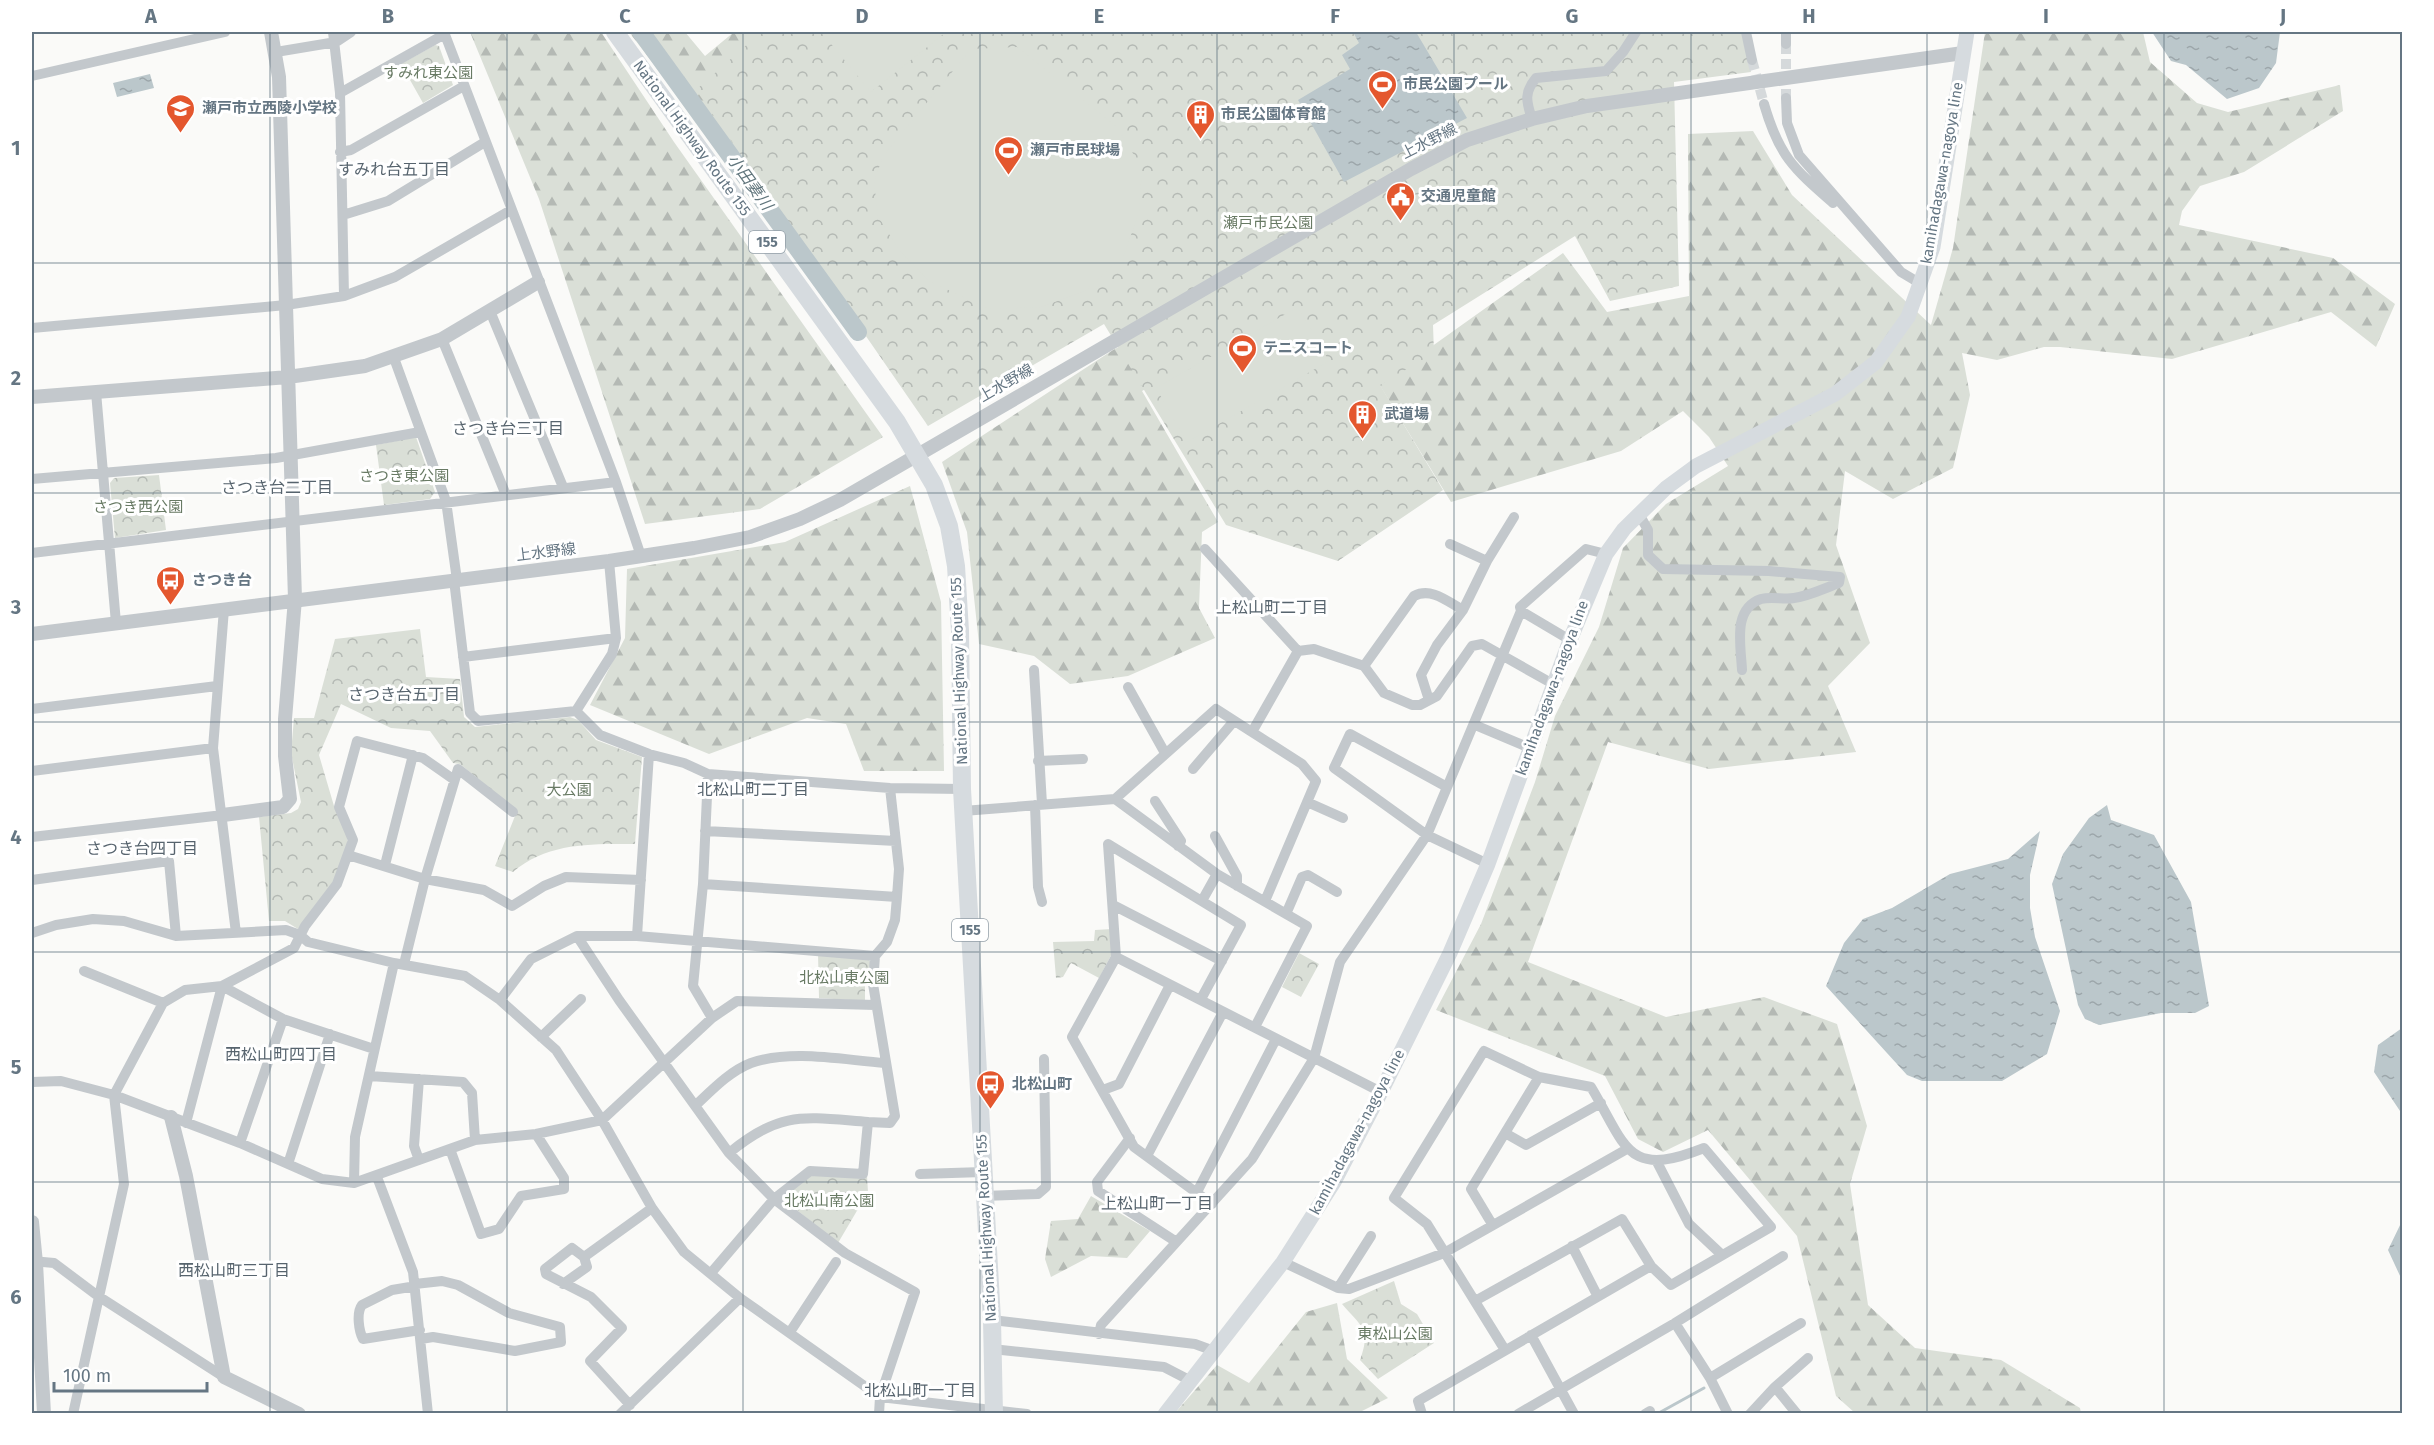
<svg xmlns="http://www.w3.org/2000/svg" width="2434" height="1445" font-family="'Fira Sans','Noto Sans JP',sans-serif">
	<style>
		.forest { fill: url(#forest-firs) }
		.park { fill: url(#park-crowns) }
		.pitch { fill: #dadfd7 }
		.water { fill: url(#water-ripples) }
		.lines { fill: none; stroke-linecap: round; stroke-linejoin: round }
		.stream { stroke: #bbc7cb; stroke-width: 3 }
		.river { stroke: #bbc7cb; stroke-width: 18 }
		.minor-tunnel { stroke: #d5d9db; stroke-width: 10; stroke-dasharray: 10 5; stroke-linecap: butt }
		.minor { stroke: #c3c8cc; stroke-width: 10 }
		.tertiary { stroke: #c3c8cc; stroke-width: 14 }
		.secondary { stroke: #d6dbdf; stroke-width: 15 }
		.trunk { stroke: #d6dbdf; stroke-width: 18 }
		.grid { fill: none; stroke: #657683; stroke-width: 1.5; stroke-opacity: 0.55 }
		.labels { text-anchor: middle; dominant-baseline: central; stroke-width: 6; stroke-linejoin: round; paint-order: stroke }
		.shield { fill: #fff; stroke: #939fa8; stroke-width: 1.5 }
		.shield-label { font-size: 14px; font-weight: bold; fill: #657683 }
		.park-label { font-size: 15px; fill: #687a64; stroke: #fff }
		.poi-label { font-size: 15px; font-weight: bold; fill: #657683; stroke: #fff; text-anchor: start }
		.street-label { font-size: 15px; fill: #657683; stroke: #fff }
		.neighbourhood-label { font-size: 16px; fill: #57646e; stroke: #fff }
		.water-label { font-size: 16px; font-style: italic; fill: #60757c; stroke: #fff }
		.neatline { fill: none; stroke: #657683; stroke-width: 2 }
		.grid-label { font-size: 20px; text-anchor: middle; font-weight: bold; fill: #657683 }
	</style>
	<defs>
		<pattern id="forest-firs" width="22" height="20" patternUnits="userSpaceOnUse" patternTransform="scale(1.5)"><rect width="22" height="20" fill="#dadfd7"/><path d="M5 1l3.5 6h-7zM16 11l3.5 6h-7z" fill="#b4b9b4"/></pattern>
		<pattern id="park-crowns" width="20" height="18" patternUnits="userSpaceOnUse" patternTransform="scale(1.5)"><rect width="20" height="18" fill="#dadfd7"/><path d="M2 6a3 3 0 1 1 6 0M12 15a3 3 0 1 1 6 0" fill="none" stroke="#b4b9b4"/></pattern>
		<pattern id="water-ripples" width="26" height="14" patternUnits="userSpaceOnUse" patternTransform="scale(1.5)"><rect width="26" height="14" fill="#bbc7cb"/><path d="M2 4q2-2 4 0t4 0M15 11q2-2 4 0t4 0" fill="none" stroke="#9ca6aa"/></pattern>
	</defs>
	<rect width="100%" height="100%" fill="#fafaf8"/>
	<path class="forest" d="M 470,32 L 601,32 L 674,142 L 883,437 L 760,509 L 645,524 L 539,199 Z
		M 629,32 L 685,32 L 705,56 L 734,32 L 826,32 L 929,399 L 772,218 Z
		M 1985,32 L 2143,32 L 2150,62 L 2197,103 L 2228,112 L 2340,85 L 2343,111 L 2244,172 L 2200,186 L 2182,211 L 2179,225 L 2333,258 L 2395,304 L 2376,347 L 2331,312 L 2172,359 L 2060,347 L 2044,347 L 1997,360 L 1962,353 L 1970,395 L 1953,468 L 1893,499 L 1845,471 L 1836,545 L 1870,643 L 1828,686 L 1856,752 L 1709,769 L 1608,742 L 1528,962 L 1666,1017 L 1764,997 L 1837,1024 L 1867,1126 L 1850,1184 L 1868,1305 L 1915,1348 L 2001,1360 L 2080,1408 L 2081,1413 L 1855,1413 L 1836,1396 L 1797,1236 L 1708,1130 L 1663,1152 L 1638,1139 L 1605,1076 L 1436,1010 L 1481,924 L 1535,782 L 1555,716 L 1599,627 L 1623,548 L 1666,504 L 1728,466 L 1709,437 L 1683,411 L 1621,451 L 1451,502 L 1379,384 L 1563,253 L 1607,312 L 1689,296 L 1688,134 L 1753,131 L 1792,195 L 1931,325 L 1953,248 Z
		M 1284,257 L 1306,298 L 1142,391 L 1218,522 L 1202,532 L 1199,608 L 1215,638 L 1128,676 L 1070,684 L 1034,656 L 979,644 L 967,532 L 942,462 L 1113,350 Z
		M 910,486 L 941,602 L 944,771 L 864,771 L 846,724 L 807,718 L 709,754 L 590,705 L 625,638 L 627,569 L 785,542 Z
		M 1091,1196 L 1150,1231 L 1127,1258 L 1091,1256 L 1051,1277 L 1045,1259 L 1051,1221 L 1078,1219 Z
		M 1337,1303 L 1347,1359 L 1388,1398 L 1358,1413 L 1175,1413 L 1217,1365 L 1249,1383 L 1306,1312 Z"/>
	<path class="park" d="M 761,32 L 1742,32 L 1751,72 L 1674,82 L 1679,286 L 1610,301 L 1575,236 L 1433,325 L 1434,353 L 1380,385 L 1443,490 L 1338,561 L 1226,525 L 1104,324 L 928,426 L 696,90 Z
		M 435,45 L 439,46 L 453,85 L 423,103 L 401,64 Z
		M 416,437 L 435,492 L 430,499 L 384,505 L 376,445 Z
		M 159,475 L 166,530 L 115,538 L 110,483 L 114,478 Z
		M 420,629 L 426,677 L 460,679 L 464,717 L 475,727 L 570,717 L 578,720 L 596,740 L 642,757 L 635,844 C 592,844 548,842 513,872 L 495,866 L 517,811 L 460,764 L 453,763 L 430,731 L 391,728 L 341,704 L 319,755 L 334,806 L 348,835 L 347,849 L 334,881 L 298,929 L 285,921 L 269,921 L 259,817 L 291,813 L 298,809 L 301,802 L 291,753 L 294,718 L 314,718 L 335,639 Z
		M 1112,929 L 1114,950 L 1099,978 L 1071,963 L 1063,977 L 1056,978 L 1053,942 L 1094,941 L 1095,930 Z
		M 818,953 L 867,957 L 871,963 L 865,980 L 865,1001 L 819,998 Z
		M 1299,953 L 1319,964 L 1301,997 L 1282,987 Z
		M 811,1172 L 867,1176 L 868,1192 L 838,1243 L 783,1199 Z
		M 1394,1281 L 1401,1304 L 1417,1314 L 1434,1343 L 1378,1379 L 1360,1360 C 1371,1329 1362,1327 1342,1304 Z"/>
	<path class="pitch" d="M 836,32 L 946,32 L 871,92 L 827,39 Z
		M 1017,47 L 1116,126 L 1142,168 L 1139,212 L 1124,255 L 1085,291 L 1041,307 L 989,309 L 929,281 L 899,250 L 878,216 L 874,182 L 883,156 L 971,49 Z
		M 1298,307 L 1329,361 L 1187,442 L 1156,388 Z"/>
	<path class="water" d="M 1353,32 L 1416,32 L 1467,118 L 1344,182 L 1298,100 L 1350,69 L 1342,55 L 1359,43 Z
		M 2152,32 L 2280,32 L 2276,63 L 2259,88 L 2227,99 L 2186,65 L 2171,61 Z
		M 150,74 L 154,88 L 117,97 L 113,83 Z
		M 2107,805 L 2111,820 L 2154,835 L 2191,902 L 2209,1006 L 2195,1013 L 2161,1013 L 2099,1025 L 2085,1019 L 2078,1005 L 2052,884 L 2063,854 L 2089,818 Z
		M 2040,831 L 2030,875 L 2030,908 L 2035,937 L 2060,1011 L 2047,1054 L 2002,1081 L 1922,1081 L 1907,1075 L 1826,986 L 1844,943 L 1863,919 L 1892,908 L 1950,874 L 2008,859 Z
		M 2402,1028 L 2402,1114 L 2374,1072 L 2378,1045 Z
		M 2402,1221 L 2402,1277 L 2401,1278 L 2388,1250 Z"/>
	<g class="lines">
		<path class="stream" d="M 1657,1414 L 1704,1388"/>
		<path class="river" d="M 641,32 L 858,332"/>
		<path class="minor-tunnel" d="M 1786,44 L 1786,98
			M 1752,60 L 1764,104"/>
		<path class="minor" d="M 333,32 L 340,93 L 344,296
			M 444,32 L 616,482 L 641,556
			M 1746,32 L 1752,60
			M 1786,32 L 1786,44
			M 276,52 L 336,42 L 351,32
			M 32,76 L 225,32
			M 340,93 L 445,34
			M 1786,98 L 1787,123 L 1799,155 L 1901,272 L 1921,284
			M 1764,104 C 1779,156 1793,168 1833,203
			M 1532,119 C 1526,101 1524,92 1536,78 L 1606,71 L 1623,52 L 1636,32
			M 340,152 L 351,150 L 464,86
			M 343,215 L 388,201 L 485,142
			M 490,311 L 563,487
			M 32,328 L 286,305 L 344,296 L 395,277 L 511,210
			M 442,339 L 506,495
			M 394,358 L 446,501 L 457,580
			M 96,392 L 116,623
			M 32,479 L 276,458 L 420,432
			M 1639,514 L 1648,530 L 1648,555 L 1663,569 L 1769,571 L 1840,577 L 1839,583 C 1825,588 1809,596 1794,598 C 1784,600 1772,596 1761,599 C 1732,609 1741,646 1742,670
			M 1450,544 L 1487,561
			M 1205,549 L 1298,651
			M 32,553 L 616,482
			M 454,580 L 470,713 L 478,721 L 576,711
			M 224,609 L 213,748 L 236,933
			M 1521,611 L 1570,640
			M 463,657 L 616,638
			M 1364,666 L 1414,596 C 1431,587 1447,601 1463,610
			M 1034,670 L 1042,804
			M 1128,687 L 1165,753
			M 1429,700 L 1421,675 L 1437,645 L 1463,610 L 1487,561 L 1514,517
			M 32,709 L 217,686
			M 576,711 L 600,735 L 649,754 L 684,763 L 708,774 L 890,788 L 962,789
			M 576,711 L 612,654 L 616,638 L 609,561
			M 1475,725 L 1530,748
			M 1252,732 L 1298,651 L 1314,649 L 1364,666 L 1384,693 L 1412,705 L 1420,705 L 1437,696 L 1472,646 L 1482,644 L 1553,684
			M 1038,761 L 1083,759
			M 1193,769 L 1234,721
			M 32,771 L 213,748
			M 708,774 L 703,884 L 693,986 L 712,1018
			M 1447,787 L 1350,734 L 1334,768 L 1427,835 L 1488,864
			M 1115,799 L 1217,874 L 1307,926 L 1255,1027
			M 1155,801 L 1181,841 L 1178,846
			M 1307,802 L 1343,818
			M 1035,805 L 1038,887 L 1042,902
			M 963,811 L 1115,799 L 1216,709 L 1302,764 L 1316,781 L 1265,901
			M 705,831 L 896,841
			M 1215,836 L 1237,876 L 1237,886
			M 32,837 L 223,815
			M 348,855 L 425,879 L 484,890 L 512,906 L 544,886 L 566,877 L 641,880
			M 385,865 L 413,755
			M 32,880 L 169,861 L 176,936
			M 703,884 L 897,897
			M 1203,899 L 1217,874
			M 1113,905 L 1222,961
			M 1286,914 L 1302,877 L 1308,875 L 1337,892
			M 32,933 L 56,925 L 93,919 L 124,921 L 176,936 L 286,930 L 300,935 L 308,942 L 394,963 L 465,976 L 500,1000 L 556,1050 L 602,1120 L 652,1208 L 684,1252 L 740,1298 L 880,1397 L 1027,1414
			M 577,936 L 619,1000 L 729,1153 L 774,1199 L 810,1171 L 863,1174 L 868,1122 L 890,1123 L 895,1116 L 873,984 L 875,956 L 887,942 L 895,920 L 897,897 L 899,869 L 890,788
			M 637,936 L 649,754
			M 1116,957 L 1381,1092
			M 404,964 L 425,879 L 458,769 L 513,812
			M 84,971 L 163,1003
			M 222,986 L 283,1019 L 374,1049
			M 1201,999 L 1241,925 L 1108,844 L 1116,957 L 1072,1037 L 1134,1147 L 1212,1204
			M 500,1000 L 531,959 L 577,936 L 637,936 L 875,956
			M 541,1037 L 581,999
			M 369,1076 L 463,1082 L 472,1093 L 475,1140
			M 419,1079 L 414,1146 L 419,1160
			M 32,1082 L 61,1081 L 114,1095 L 240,1143 L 322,1179 L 354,1183 L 475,1140 L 536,1134 L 602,1120 L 712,1018 L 737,1001 L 875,1005
			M 1103,1090 L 1119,1084 L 1170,985
			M 696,1105 C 712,1090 730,1071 751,1063 C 792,1049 843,1060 885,1063
			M 186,1123 L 222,986
			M 1505,1133 L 1526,1145 L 1601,1103
			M 1130,1138 L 1097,1182 L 1098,1191 L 1175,1241
			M 240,1143 L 283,1019
			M 450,1149 L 481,1234 L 499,1229 L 521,1196 L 564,1189 L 564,1178 L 536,1134
			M 729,1153 C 781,1110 804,1117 868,1122
			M 1147,1156 L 1223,1012
			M 1657,1162 L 1689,1224 L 1722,1255
			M 288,1164 L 330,1034
			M 920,1174 L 983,1172
			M 377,1177 L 413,1272 L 428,1414
			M 354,1183 L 355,1137 L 394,963
			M 1197,1192 L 1276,1039
			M 984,1196 L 1038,1194 L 1046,1187 L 1044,1059
			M 1492,1224 L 1471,1189 L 1539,1077
			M 1572,1246 L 1597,1295
			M 32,1261 L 54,1263 L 98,1296 L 224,1377
			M 1283,1262 L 1338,1288 L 1349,1289 L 1444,1253 L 1627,1149
			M 711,1273 L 774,1199 L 845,1253 L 915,1292 L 880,1397 L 879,1414
			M 415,1284 L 442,1281 L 458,1285 L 509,1313 L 560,1327 L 561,1342 L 515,1351 L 433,1337 L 421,1339
			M 563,1284 L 587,1267 L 584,1257
			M 416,1286 L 392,1290 L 362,1305 C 356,1313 359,1331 363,1339 L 420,1330
			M 1338,1288 L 1371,1236
			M 1475,1301 L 1622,1219 L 1651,1266 L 1671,1285 L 1771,1227 L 1704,1148 C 1626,1179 1627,1147 1591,1087 L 1539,1077 L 1484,1051 L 1394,1198 L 1427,1224 L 1505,1350
			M 992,1320 L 1195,1344 L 1214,1351
			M 1675,1323 L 1710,1378 L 1728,1414
			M 790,1332 L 836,1262
			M 1099,1334 L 1101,1325 L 1252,1159 L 1314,1058 L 1340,962 L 1427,835 L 1521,611 L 1520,607 L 1586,549 L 1606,554
			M 1531,1335 L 1574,1414
			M 992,1349 L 1164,1367 L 1191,1381
			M 1710,1378 L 1801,1323
			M 1775,1387 L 1808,1358
			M 630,1405 L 590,1361 L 622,1328 L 591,1297 L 546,1274 L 545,1269 L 572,1248 L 584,1257 L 652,1208
			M 73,1414 L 124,1184 L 114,1095 L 163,1003 L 185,990 L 222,986 L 294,948 L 305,926 L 337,884 L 353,840 L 339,807 L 357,741 L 423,758 L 453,779
			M 620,1414 L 740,1298
			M 1422,1414 L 1418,1401 L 1651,1266
			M 1518,1414 L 1675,1323 L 1783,1256
			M 1645,1414 L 1650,1411
			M 1750,1414 L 1775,1387 L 1797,1414"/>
		<path class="tertiary" d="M 32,397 L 288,377 L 365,366 L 442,339 L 538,282
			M 32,634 L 609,561 L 694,548 L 750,537 L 800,519 L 840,500 L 1411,169 L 1467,140 L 1532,119 L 1587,106 L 1963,53
			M 223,815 L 283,807 L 290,799 L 285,756 L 285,719 L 295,599 L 279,77 L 271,32
			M 171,1117 L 186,1176 L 224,1377 L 299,1414
			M 32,1222 L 36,1263 L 44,1414"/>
		<path class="secondary" d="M 1165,1414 L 1283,1262 L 1334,1182 L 1381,1092 L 1450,953 L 1488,864 L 1570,640 L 1606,554 L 1624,529 L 1666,488 L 1696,466 L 1835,394 L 1876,362 L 1908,317 L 1933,247 L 1967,32"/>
		<path class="trunk" d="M 615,32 L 897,422 L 934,485 L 949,526 L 956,566 L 960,631 L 962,789 L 992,1320 L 994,1414"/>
	</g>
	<path class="grid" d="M 270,32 L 270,1414M 507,32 L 507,1414M 743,32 L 743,1414M 980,32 L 980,1414M 1217,32 L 1217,1414M 1454,32 L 1454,1414M 1691,32 L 1691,1414M 1927,32 L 1927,1414M 2164,32 L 2164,1414M 32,263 L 2402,263M 32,493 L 2402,493M 32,722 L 2402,722M 32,952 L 2402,952M 32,1182 L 2402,1182"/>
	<defs>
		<symbol id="stadium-pin" viewBox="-11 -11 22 30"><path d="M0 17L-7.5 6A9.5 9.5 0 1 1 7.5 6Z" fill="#e4572e" stroke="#fff"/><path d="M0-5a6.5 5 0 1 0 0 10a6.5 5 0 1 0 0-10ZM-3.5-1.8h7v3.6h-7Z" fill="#fff"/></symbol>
		<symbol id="school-pin" viewBox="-11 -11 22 30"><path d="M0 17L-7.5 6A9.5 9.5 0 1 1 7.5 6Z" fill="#e4572e" stroke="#fff"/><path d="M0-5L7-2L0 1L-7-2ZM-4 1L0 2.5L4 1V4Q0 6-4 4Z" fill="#fff"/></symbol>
		<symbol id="building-pin" viewBox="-11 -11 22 30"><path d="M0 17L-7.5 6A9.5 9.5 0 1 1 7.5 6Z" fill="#e4572e" stroke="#fff"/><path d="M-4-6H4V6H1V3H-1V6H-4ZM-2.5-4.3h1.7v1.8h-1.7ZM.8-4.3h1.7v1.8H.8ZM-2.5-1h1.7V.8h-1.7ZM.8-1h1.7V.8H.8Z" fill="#fff"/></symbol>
		<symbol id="civic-pin" viewBox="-11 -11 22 30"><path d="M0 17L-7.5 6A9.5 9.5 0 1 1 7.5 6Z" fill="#e4572e" stroke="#fff"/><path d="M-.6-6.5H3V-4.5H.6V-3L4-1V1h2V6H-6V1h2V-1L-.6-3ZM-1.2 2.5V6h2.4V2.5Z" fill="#fff"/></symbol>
		<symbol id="bus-pin" viewBox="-11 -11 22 30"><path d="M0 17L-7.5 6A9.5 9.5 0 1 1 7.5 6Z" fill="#e4572e" stroke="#fff"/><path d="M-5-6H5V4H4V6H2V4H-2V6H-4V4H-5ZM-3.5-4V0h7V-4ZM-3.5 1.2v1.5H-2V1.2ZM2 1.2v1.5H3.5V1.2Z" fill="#fff"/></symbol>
	</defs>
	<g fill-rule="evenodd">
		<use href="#stadium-pin" x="1366" y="68" width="33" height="45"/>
		<use href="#school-pin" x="164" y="92" width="33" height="45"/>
		<use href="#building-pin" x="1184" y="98" width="33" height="45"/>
		<use href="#stadium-pin" x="992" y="134" width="33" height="45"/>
		<use href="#civic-pin" x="1384" y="180" width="33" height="45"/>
		<use href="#stadium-pin" x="1226" y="332" width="33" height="45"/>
		<use href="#building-pin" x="1346" y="398" width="33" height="45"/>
		<use href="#bus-pin" x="154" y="564" width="33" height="45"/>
		<use href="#bus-pin" x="974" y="1068" width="33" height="45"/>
	</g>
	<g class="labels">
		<g class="shield">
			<rect x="749" y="231" width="36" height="22" rx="4.5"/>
			<rect x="952" y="919" width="36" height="22" rx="4.5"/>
		</g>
		<g class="shield-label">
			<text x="767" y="242">155</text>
			<text x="970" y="930">155</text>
		</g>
		<g class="park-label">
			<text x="428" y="73">すみれ東公園</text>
			<text x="1268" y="223">瀬戸市民公園</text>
			<text x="404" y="476">さつき東公園</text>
			<text x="138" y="507">さつき西公園</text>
			<text x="569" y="790">大公園</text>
			<text x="844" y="978">北松山東公園</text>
			<text x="829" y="1201">北松山南公園</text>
			<text x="1395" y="1334">東松山公園</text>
		</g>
		<g class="poi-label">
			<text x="1403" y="84">市民公園プール</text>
			<text x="202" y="108">瀬戸市立西陵小学校</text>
			<text x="1221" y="114">市民公園体育館</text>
			<text x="1030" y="150">瀬戸市民球場</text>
			<text x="1421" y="196">交通児童館</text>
			<text x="1263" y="348">テニスコート</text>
			<text x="1384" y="414">武道場</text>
			<text x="192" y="580">さつき台</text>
			<text x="1012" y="1084">北松山町</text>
		</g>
		<g class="street-label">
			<text transform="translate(692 138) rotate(54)">National Highway Route 155</text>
			<text transform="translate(1429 141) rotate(-27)">上水野線</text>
			<text transform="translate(1942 173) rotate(-80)">kamihadagawa-nagoya line</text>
			<text transform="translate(1006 383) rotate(-30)">上水野線</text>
			<text transform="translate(546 552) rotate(-7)">上水野線</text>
			<text transform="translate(959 671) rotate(-92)">National Highway Route 155</text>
			<text transform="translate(1552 688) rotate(-70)">kamihadagawa-nagoya line</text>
			<text transform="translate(1357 1132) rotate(-62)">kamihadagawa-nagoya line</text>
			<text transform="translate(986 1228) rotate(-93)">National Highway Route 155</text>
		</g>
		<g class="neighbourhood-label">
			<text x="394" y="169">すみれ台五丁目</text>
			<text x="508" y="428">さつき台三丁目</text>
			<text x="277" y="487">さつき台二丁目</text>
			<text x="1272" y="607">上松山町二丁目</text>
			<text x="404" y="694">さつき台五丁目</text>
			<text x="753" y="789">北松山町二丁目</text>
			<text x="142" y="848">さつき台四丁目</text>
			<text x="281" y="1054">西松山町四丁目</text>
			<text x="1157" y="1203">上松山町一丁目</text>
			<text x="234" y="1270">西松山町三丁目</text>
			<text x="920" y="1390">北松山町一丁目</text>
		</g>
		<g class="water-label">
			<text transform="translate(750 182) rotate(54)">小田妻川</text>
		</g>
	</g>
	<rect width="2434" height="1445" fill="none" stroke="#ffffff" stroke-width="66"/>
	<path d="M54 1382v9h153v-9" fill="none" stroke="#657683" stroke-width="3"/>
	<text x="63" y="1382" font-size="18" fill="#657683" stroke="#ffffff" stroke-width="4.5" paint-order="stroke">100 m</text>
	<rect x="33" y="33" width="2368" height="1379" class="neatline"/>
	<g class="grid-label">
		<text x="151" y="23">A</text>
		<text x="388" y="23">B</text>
		<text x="625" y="23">C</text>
		<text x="862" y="23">D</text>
		<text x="1099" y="23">E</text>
		<text x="1335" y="23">F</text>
		<text x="1572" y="23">G</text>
		<text x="1809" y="23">H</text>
		<text x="2046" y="23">I</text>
		<text x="2283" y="23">J</text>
		<text x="16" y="155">1</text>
		<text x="16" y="385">2</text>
		<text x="16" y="614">3</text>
		<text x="16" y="844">4</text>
		<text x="16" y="1074">5</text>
		<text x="16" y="1304">6</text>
	</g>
</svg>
